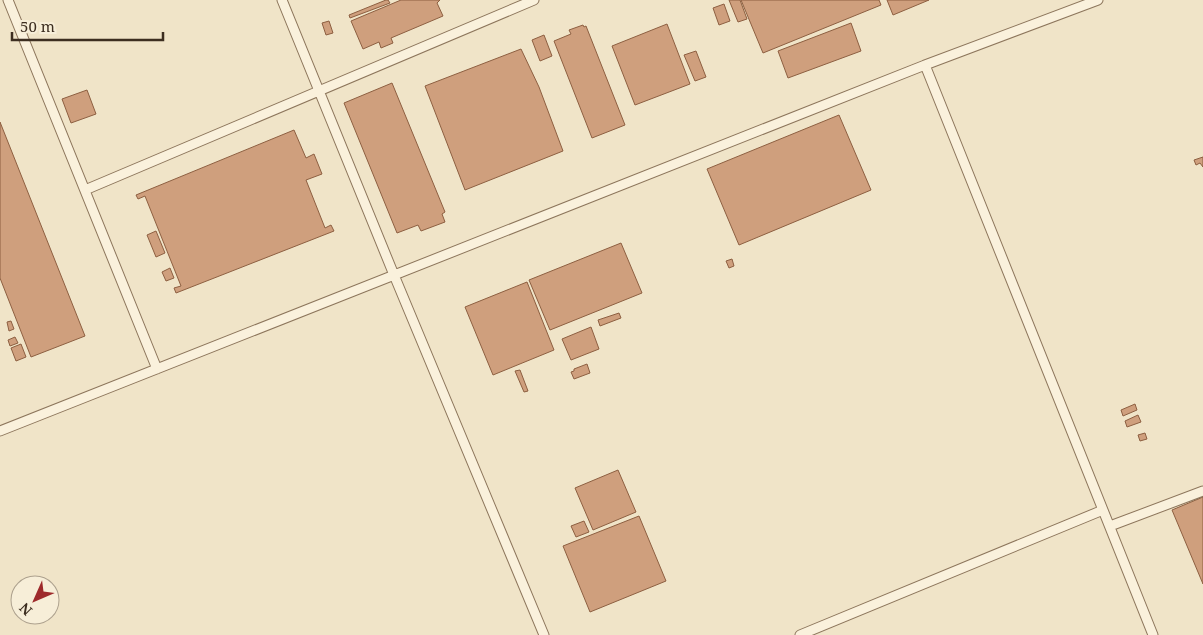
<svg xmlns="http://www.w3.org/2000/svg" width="1203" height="635" font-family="'Noto Serif',serif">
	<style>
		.building { fill: #cf9f7d; stroke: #8d5f41 }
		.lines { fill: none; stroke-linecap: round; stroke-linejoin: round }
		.lane-casing { stroke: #8d765c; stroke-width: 11 }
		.lane { stroke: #faf1dc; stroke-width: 9 }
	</style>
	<rect width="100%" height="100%" fill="#f0e4c8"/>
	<path class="building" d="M 386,0 L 388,0 L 390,3 L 350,18 L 349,15 Z
		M 401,0 L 440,0 L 437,3 L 443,16 L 391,38 L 393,43 L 381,48 L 379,42 L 363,49 L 351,21 Z
		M 729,0 L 740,0 L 747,19 L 738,22 Z
		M 741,0 L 879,0 L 881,5 L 763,53 Z
		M 887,0 L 929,0 L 893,15 Z
		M 724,4 L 730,21 L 719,25 L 713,8 Z
		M 329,21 L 333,33 L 326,35 L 322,23 Z
		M 851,23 L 861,51 L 788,78 L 778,51 Z
		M 667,24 L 690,84 L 635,105 L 612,46 Z
		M 583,25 L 584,27 L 586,26 L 625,125 L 592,138 L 554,41 L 571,34 L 569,30 Z
		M 544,35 L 552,56 L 540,61 L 532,40 Z
		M 521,49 L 539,87 L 563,151 L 465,190 L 425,86 Z
		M 696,51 L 706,77 L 695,81 L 684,55 Z
		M 392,83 L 445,212 L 442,214 L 445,222 L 421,231 L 418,225 L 397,233 L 344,103 Z
		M 87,90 L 96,114 L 71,123 L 62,99 Z
		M 839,115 L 871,190 L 739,245 L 707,169 Z
		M 0,122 L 85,336 L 31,357 L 0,278 Z
		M 294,130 L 306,158 L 314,154 L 322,174 L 306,180 L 325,228 L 331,225 L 334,231 L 176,293 L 174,288 L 181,286 L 145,196 L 138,199 L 136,195 Z
		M 1203,157 L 1203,167 L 1200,163 L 1196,165 L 1194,160 Z
		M 156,231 L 165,253 L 156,257 L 147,235 Z
		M 621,243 L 642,293 L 550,330 L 529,280 Z
		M 732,259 L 734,266 L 729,268 L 726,261 Z
		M 170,268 L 174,278 L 166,281 L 162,272 Z
		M 527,282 L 554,350 L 493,375 L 465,307 Z
		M 619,313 L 621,318 L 600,326 L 598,320 Z
		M 11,321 L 14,329 L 9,331 L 7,322 Z
		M 591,327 L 599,349 L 571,360 L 562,339 Z
		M 15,337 L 18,343 L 10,346 L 8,340 Z
		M 21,344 L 26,357 L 16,361 L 11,348 Z
		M 587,364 L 590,373 L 574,379 L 571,372 L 574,371 L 574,369 Z
		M 520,370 L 528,391 L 524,392 L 515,371 Z
		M 1135,404 L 1137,410 L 1123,416 L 1121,410 Z
		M 1138,415 L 1141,422 L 1127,427 L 1125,421 Z
		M 1145,433 L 1147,439 L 1140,441 L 1138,435 Z
		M 618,470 L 636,512 L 593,530 L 575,488 Z
		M 1203,497 L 1203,584 L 1172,510 Z
		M 639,516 L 666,581 L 590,612 L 563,546 Z
		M 584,521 L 589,532 L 576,537 L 571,526 Z"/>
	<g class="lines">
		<defs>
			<path id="lane" d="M 8,0 L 157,369
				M 282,0 L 394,275 L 544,635
				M 925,65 L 1098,0
				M 85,190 L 534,0
				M 0,431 L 925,65 L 1153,635
				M 1110,526 L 1203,491
				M 800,635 L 1103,510"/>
		</defs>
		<use href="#lane" class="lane-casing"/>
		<use href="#lane" class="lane"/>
	</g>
	<g transform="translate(35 600) rotate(225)"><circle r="24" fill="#f7eed8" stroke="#ada18e"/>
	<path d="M0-4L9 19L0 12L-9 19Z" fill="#9e2a2b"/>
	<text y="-8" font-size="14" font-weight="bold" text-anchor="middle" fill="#3d2e20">N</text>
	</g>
	<path d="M12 32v8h151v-8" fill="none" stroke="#3d2e20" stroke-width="2.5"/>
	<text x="20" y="32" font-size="15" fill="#3d2e20" stroke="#f7eed8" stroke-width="4" paint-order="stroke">50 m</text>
</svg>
